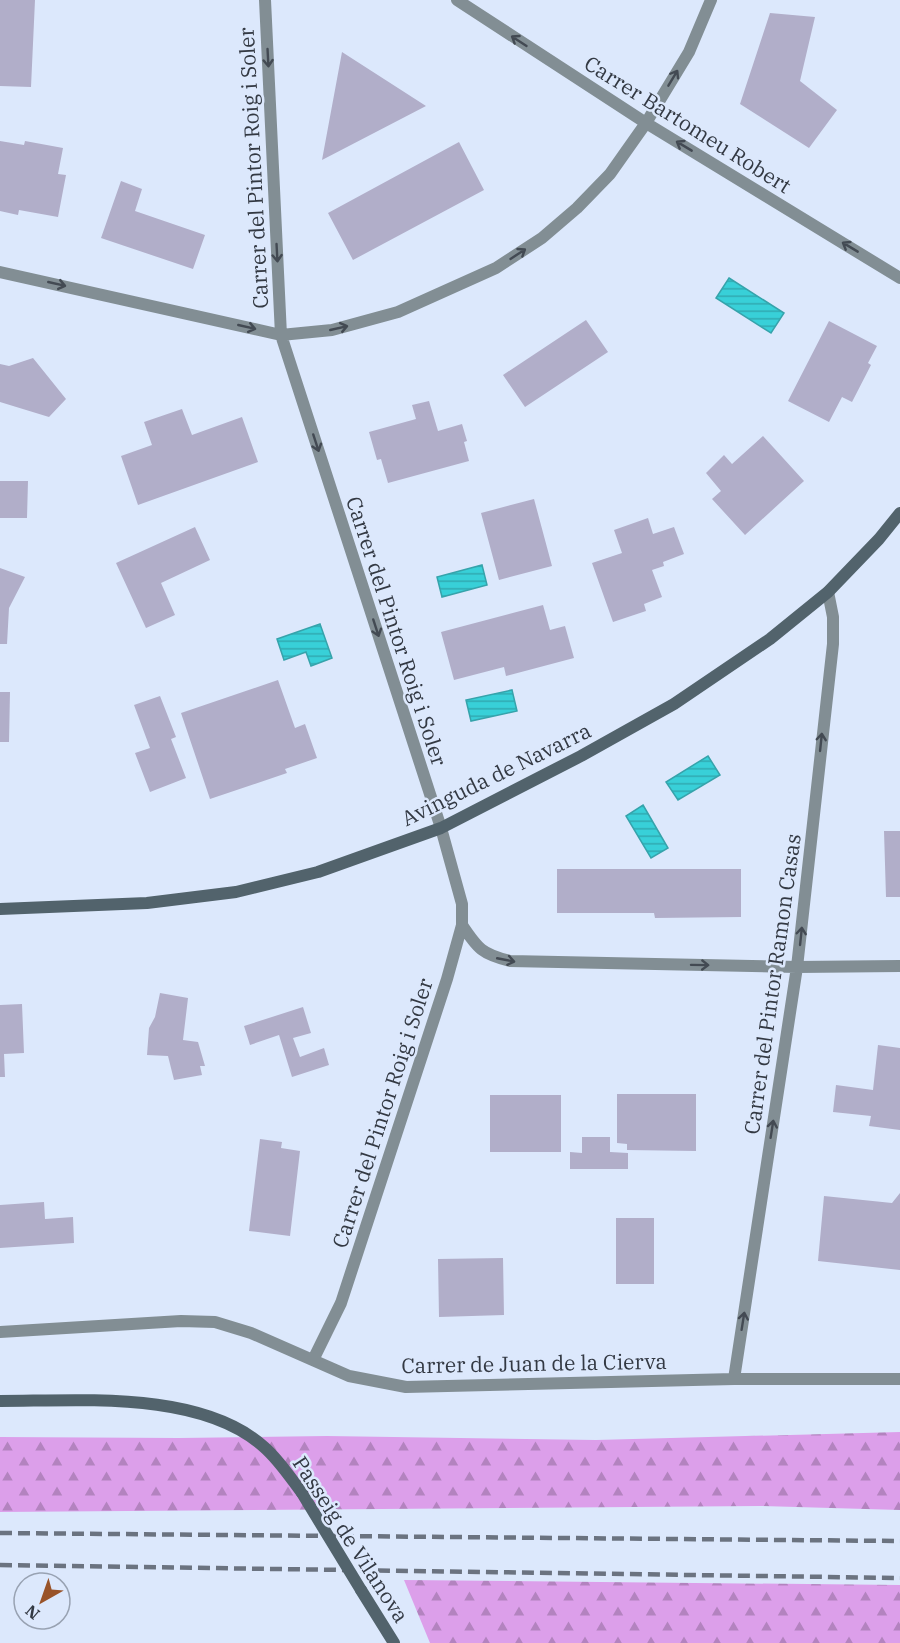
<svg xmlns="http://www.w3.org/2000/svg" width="900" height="1643" font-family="'IBM Plex Serif',serif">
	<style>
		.forest { fill: url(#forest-firs) }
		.water { fill: url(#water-rules); stroke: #36a3ab; stroke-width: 1.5 }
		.building { fill: #b1aec9 }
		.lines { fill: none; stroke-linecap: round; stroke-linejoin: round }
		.street { stroke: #828e94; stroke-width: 12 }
		.secondary { stroke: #52636c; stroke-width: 12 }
		.rail { stroke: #6b7380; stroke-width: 4.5; stroke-dasharray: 12 6; stroke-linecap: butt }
		.secondary-bridge { stroke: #52636c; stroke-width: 12 }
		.oneway { stroke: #434a53 }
		.labels { text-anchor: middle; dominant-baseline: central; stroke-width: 5; stroke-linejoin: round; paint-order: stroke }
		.street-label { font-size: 21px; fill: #333943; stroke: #dce8fc }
	</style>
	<defs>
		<pattern id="forest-firs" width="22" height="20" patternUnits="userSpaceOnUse" patternTransform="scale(1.5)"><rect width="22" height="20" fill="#dc9fea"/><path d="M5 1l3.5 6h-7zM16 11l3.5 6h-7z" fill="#b383bf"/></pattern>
		<pattern id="water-rules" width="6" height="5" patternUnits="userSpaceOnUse" patternTransform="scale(1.5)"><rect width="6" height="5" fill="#38d0d8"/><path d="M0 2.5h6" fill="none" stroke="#30aab1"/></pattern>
	</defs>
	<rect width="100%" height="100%" fill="#dce8fc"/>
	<path class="forest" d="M 900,1432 L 900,1510 L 760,1506 L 0,1512 L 0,1437 L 179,1438 L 327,1436 L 596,1440 Z
		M 404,1580 L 900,1585 L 900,1643 L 430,1643 Z"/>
	<path class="water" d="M 729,278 L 784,313 L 771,333 L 716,298 Z
		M 482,565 L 487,585 L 442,597 L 437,577 Z
		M 320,624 L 332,658 L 311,666 L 306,652 L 284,660 L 277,639 Z
		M 512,690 L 517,711 L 471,721 L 466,700 Z
		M 708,756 L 720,775 L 678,800 L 666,782 Z
		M 643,805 L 668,848 L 651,858 L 626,816 Z"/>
	<path class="building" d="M 0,0 L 35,0 L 31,87 L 0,86 Z
		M 770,13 L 815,17 L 800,81 L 837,110 L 809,148 L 740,104 Z
		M 342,52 L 426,106 L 322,160 Z
		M 0,141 L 24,145 L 25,141 L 63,148 L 58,174 L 66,175 L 58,217 L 19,210 L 18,215 L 0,211 Z
		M 459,142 L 484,190 L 353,260 L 328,213 Z
		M 121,181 L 142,189 L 135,211 L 205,235 L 193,269 L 101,238 Z
		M 586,320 L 608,352 L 525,407 L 503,375 Z
		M 829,321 L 877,346 L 868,363 L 871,365 L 852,402 L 842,397 L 829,422 L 788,401 Z
		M 33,358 L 66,399 L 49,417 L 0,402 L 0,364 L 9,366 Z
		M 429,401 L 438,431 L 462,424 L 467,441 L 464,442 L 469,461 L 388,483 L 381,459 L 377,460 L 369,432 L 416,419 L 412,405 Z
		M 182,409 L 192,435 L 242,417 L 258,462 L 138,505 L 121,456 L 152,445 L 144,422 Z
		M 763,436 L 804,481 L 745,535 L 712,499 L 721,491 L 706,473 L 724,455 L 732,464 Z
		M 0,481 L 28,481 L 27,518 L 0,518 Z
		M 534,499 L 552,566 L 499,580 L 481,513 Z
		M 648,518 L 653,534 L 674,527 L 684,554 L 663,562 L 664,566 L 652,570 L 662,597 L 644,604 L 646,611 L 613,622 L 592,563 L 622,553 L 614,530 Z
		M 195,527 L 210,560 L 161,583 L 175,615 L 146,628 L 116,563 Z
		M 0,568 L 25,577 L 9,608 L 7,644 L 0,644 Z
		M 543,605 L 550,630 L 565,626 L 574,658 L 506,676 L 504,667 L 454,680 L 441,632 Z
		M 278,680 L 295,728 L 305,724 L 317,758 L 285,769 L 287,773 L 210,799 L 181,713 Z
		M 0,692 L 10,692 L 9,742 L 0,742 Z
		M 160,696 L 176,737 L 171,739 L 186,778 L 150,792 L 135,753 L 150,748 L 134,705 Z
		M 884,831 L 900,831 L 900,897 L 886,897 Z
		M 557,869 L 741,869 L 741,917 L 655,918 L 654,913 L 557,913 Z
		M 160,993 L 188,998 L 183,1040 L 198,1042 L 205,1066 L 200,1066 L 202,1075 L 174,1080 L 168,1056 L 147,1055 L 149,1028 L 155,1017 Z
		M 22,1004 L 24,1053 L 4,1054 L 5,1077 L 0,1077 L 0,1005 Z
		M 303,1007 L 311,1033 L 293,1038 L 300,1057 L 324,1048 L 329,1065 L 292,1077 L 279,1035 L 250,1045 L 244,1026 Z
		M 878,1045 L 900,1048 L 900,1130 L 869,1126 L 871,1116 L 833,1112 L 836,1085 L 873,1090 Z
		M 617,1094 L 696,1094 L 696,1151 L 627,1150 L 627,1144 L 617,1143 Z
		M 490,1095 L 561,1095 L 561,1152 L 490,1152 Z
		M 582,1137 L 610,1137 L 610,1152 L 628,1153 L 628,1169 L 570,1169 L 570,1152 L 582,1153 Z
		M 260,1139 L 282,1142 L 281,1148 L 300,1151 L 290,1236 L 249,1231 Z
		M 900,1193 L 900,1270 L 818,1261 L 824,1196 L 892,1203 Z
		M 44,1202 L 45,1219 L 73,1217 L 74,1243 L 0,1248 L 0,1205 Z
		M 616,1218 L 654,1218 L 654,1284 L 616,1284 Z
		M 503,1258 L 504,1315 L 439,1317 L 438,1259 Z"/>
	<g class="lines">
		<path class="street" d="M 265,0 L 281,335 L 441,828 L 462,904 L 462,925 L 447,979 L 341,1303 L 313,1360
			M 457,0 L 646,123 L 900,278
			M 0,272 L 281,335 L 332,330 L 398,312 L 496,268 L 542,238 L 577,208 L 610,174 L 646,123 L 689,52 L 711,0
			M 462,925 C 478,949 482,954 510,961 L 797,967 L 900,966
			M 0,1332 L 181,1321 L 215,1322 L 251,1333 L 349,1376 L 406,1387 L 734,1379 L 900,1379
			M 734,1379 L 797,967 L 833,644 L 833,617 L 828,592"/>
		<path class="secondary" d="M 0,909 L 147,903 L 236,892 L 318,872 L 441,828 L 581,756 L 674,704 L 770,639 L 828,592 L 879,539 L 900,513
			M 0,1401 C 79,1401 201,1390 264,1447 C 279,1460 290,1477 302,1493
			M 361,1590 L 394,1643"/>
		<path class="rail" d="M 0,1533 L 900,1541
			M 0,1565 L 900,1578"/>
		<path class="secondary-bridge" d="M 302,1493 L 361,1590"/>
	</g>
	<defs><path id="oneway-shaft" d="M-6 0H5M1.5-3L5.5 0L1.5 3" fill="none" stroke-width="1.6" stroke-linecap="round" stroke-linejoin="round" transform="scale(1.5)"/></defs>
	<g class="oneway">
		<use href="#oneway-shaft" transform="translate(519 41) rotate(-147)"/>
		<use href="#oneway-shaft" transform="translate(268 58) rotate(87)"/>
		<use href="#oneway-shaft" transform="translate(673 78) rotate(-59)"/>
		<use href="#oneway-shaft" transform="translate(684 146) rotate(-149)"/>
		<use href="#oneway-shaft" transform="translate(850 247) rotate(-149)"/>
		<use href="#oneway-shaft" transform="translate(277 253) rotate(87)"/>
		<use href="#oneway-shaft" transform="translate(518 254) rotate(-33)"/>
		<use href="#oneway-shaft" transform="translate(57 284) rotate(13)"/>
		<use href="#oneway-shaft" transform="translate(247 327) rotate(13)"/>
		<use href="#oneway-shaft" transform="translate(339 328) rotate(-13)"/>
		<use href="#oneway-shaft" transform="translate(316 443) rotate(72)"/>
		<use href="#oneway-shaft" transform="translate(376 628) rotate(72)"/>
		<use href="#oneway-shaft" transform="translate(821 742) rotate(-84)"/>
		<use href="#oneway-shaft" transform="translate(801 936) rotate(-84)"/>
		<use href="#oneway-shaft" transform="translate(506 960) rotate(11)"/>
		<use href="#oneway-shaft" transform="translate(700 965) rotate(1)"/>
		<use href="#oneway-shaft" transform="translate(772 1129) rotate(-81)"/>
		<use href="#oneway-shaft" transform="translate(743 1321) rotate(-81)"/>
	</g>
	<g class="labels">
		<g class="street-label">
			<text transform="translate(688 124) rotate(32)">Carrer Bartomeu Robert</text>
			<text transform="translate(253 168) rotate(-93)">Carrer del Pintor Roig i Soler</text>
			<text transform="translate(397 631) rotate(72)">Carrer del Pintor Roig i Soler</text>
			<text transform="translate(496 774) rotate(-26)">Avinguda de Navarra</text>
			<text transform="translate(772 984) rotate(-82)">Carrer del Pintor Ramon Casas</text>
			<text transform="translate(382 1113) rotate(-72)">Carrer del Pintor Roig i Soler</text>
			<text transform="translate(534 1363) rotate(-1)">Carrer de Juan de la Cierva</text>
			<text transform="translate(351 1539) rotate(57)">Passeig de Vilanova</text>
		</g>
	</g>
	<g transform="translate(42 1601) rotate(220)"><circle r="28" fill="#dce8fc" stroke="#98a2b2" stroke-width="1.5"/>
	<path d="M0-4.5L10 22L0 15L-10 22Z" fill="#995329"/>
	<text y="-9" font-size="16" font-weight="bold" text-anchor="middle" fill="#333943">N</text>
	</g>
</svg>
